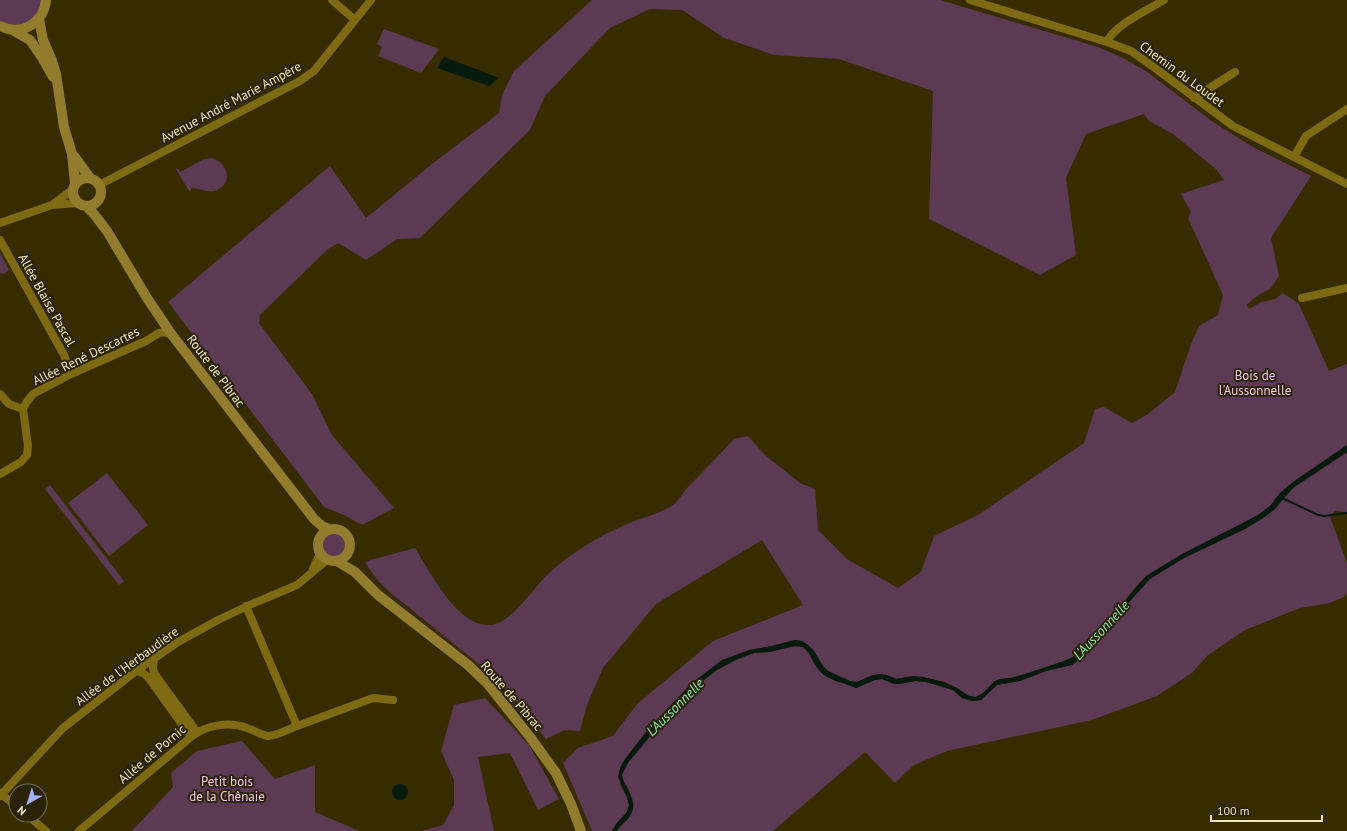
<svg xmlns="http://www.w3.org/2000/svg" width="1347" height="831" font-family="'PT Sans',sans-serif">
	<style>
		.green { fill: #5c3a54 }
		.water { fill: #061a0e }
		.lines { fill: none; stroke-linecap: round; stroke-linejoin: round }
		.stream { stroke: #061a0e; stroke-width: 2 }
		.minor { stroke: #7e6a13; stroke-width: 8 }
		.major { stroke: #917d2d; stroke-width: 10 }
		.labels { text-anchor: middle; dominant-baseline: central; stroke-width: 4; stroke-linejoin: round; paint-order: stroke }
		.street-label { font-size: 13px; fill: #f0e6c0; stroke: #2a230a }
		.park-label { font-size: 13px; fill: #f8c7ec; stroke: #2a230a }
		.water-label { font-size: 14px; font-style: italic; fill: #88e5aa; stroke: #2a230a }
	</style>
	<rect width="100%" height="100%" fill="#372c00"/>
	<path class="green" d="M 0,0 L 42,0 L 41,8 L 30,22 L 12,26 L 0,21 Z
		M 592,0 L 940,0 L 1098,47 L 1123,58 L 1146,71 L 1213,122 L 1253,147 L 1311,176 L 1271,238 L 1279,276 L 1271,288 L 1254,298 L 1247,305 L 1249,309 L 1261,302 L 1275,299 L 1283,293 L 1299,304 L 1329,371 L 1347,364 L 1347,445 L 1293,482 L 1280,493 L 1270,506 L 1258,515 L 1140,582 L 1091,641 L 1077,655 L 1064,661 L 1025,674 L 1011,678 L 1000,679 L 995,681 L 983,693 L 976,697 L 969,696 L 957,688 L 944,682 L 923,677 L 913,676 L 896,679 L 887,675 L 873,675 L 857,682 L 850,681 L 828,671 L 823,666 L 814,651 L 808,645 L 802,641 L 795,640 L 772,646 L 749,650 L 693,682 L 650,727 L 625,759 L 620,768 L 620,785 L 627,797 L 629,805 L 627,812 L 616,824 L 612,831 L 592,831 L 563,763 L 578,748 L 613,736 L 637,704 L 713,641 L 803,605 L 762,540 L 656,604 L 603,668 L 587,705 L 580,731 L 565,730 L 546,739 L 495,677 L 392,594 L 379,582 L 365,563 L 370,560 L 415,548 C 430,572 456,624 487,625 C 509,627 532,590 546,576 C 570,553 600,535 630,523 C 643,517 658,514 670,507 C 677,503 683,493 688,487 C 704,471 719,455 734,439 L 748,436 L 765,455 L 800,483 L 815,489 L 818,530 L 847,559 L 898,588 L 921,572 L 934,536 L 978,515 L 1084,443 L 1095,409 L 1104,407 L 1132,423 L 1148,414 L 1175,392 L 1191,344 L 1199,326 L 1218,315 L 1223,295 L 1188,218 L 1191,212 L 1181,194 L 1224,180 L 1217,170 L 1173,134 L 1149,121 L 1144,114 L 1086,134 L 1066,178 L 1076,255 L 1040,275 L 929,219 L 933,91 L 839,59 L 774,55 L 724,38 L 682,10 L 650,9 L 610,28 L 545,96 L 530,130 L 420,238 L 397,239 L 366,260 L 338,243 L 328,249 L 260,315 L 259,323 L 312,394 L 332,435 L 394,508 L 362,525 L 346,516 L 324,507 L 168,302 L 330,166 L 366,218 L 432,164 L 499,113 L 502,95 L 514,71 Z
		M 384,29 L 439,49 L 421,73 L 378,56 L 382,47 L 377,44 Z
		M 212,158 C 230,164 233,186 214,191 C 207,192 198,189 192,187 L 190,192 L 189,191 L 176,169 L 177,168 L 180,172 L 204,159 Z
		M 0,253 L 9,270 L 4,274 L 0,273 Z
		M 1347,452 L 1347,512 L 1335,511 L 1330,517 L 1347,563 L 1347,593 L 1344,597 L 1330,603 L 1300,608 L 1245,630 L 1208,655 L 1192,673 L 1157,696 L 1092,720 L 947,751 L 914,765 L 895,783 L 865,752 L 773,831 L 617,831 L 630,816 C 630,809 632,799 630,792 C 628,786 621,781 622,775 C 623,765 638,750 644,742 C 669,712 714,660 755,653 C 760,652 765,653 770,652 C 781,650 791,645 803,647 C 811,653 812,662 819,670 C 826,680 845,683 856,688 L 875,680 L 882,679 L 894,684 L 900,684 L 915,681 L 926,682 L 953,690 L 962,698 L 972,701 L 981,700 L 997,685 L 1020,681 L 1046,671 L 1072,665 L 1089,651 L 1120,612 L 1150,579 L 1184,558 L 1245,529 L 1284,498 L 1293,488 Z
		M 107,473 L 148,525 L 109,556 L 68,503 Z
		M 50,485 L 124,581 L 119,585 L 45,489 Z
		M322 545a12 12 0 1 1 24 0a12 12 0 1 1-24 0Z
		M 485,698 L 529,745 L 559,799 L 538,810 L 510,753 L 478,757 L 494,831 L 422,831 L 443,825 L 454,805 L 454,780 L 441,751 L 454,705 Z
		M 242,741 L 275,779 L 315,765 L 315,812 L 359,831 L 132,831 L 173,787 L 171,773 L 197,751 Z"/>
	<path class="water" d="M 444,57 L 499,78 L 489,86 L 437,68 Z
		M 1347,445 L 1347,452 L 1293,488 L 1274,510 L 1262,519 L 1245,529 L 1184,558 L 1150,579 L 1120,612 L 1089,651 L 1072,665 L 1046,671 L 1020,681 L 997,685 L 981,700 L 973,701 L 962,698 L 953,690 L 926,682 L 915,681 L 900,684 L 894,684 L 882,679 L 875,680 L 856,688 C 845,683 826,680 819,670 C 812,662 811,653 803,647 L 795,646 L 769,652 L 754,653 L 736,660 L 717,670 L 699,684 L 671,711 L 628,763 L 622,775 C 624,788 639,800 631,814 C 628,821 620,824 617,831 L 612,831 L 616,824 L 627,812 L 629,805 L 627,797 L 618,777 L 620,768 L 625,759 L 650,727 L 693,682 L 722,660 L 749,650 L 772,646 L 795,640 L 802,641 L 808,645 L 814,651 L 823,666 L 828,671 L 850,681 L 857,682 L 873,675 L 880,674 L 887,675 L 896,679 L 913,676 L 923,677 L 944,682 L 957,688 L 969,696 L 976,697 L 983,693 L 995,681 L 1000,679 L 1011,678 L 1025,674 L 1064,661 L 1077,655 L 1091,641 L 1146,576 L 1182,554 L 1258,515 L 1270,506 L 1280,493 L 1293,482 Z
		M392 792a8 8 0 1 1 16 0a8 8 0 1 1-16 0Z"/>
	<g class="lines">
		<path class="stream" d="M 1282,498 L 1318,515 L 1324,516 L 1347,513"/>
		<path class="minor" d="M 332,0 L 355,20
			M 970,0 L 1107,42 L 1131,51 L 1155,68 L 1233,126 L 1347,184
			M 1107,42 C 1113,26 1149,9 1164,0
			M 1194,98 L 1235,72
			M 1294,157 L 1306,136 L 1347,109
			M 99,185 L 300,81 L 314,71 L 318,66 L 371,0
			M 52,205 L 72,190
			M 0,223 L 52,205 L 78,203
			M 0,240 L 64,355 L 71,374
			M 1302,298 L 1347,288
			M 0,394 L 9,404 L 23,409
			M 0,474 L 21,462 L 27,455 L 28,446 L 23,409 L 26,403 L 33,394 L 71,374 L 146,341 L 159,333 L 164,332 L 172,335
			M 313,569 L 320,553
			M 154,658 L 153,668 L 154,673 L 197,732
			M 136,671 L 143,673 L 148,677 L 191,737
			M 297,726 L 373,698 L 393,700
			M 0,793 L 16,806
			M 0,796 L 63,728 L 136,671 L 178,642 L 218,620 L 254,603 L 297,585 L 327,560
			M 27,815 L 46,831
			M 79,831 L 191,737 C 206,725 229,721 247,728 C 254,730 260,735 268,736 C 278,736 288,729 297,726 L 246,606"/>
		<path class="major" d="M 39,19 L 43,40 L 51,58 L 56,74 L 64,127 L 72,154 L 75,183
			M 0,26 C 21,37 44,23 46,0
			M 12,30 L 30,40 L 43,59 L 53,77
			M 74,156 L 90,178
			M73 192a14 14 0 1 1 28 0a14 14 0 1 1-28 0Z
			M 86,206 L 94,214 L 107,231 L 147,298 L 172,335 L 314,519 L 322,526 L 329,529
			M318 545a16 16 0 1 1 32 0a16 16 0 1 1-32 0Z
			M 337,561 L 355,572 L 378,595 L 468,665 L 487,683 L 530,737 L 556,773 L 571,804 L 581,831"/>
	</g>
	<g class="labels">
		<g class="street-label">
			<text transform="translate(1182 74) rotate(36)">Chemin du Loudet</text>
			<text transform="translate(231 102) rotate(-28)">Avenue André Marie Ampère</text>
			<text transform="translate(47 300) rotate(61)">Allée Blaise Pascal</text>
			<text transform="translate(86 356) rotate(-26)">Allée René Descartes</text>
			<text transform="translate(216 371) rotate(53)">Route de Pibrac</text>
			<text transform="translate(127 666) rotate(-36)">Allée de l'Herbaudière</text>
			<text transform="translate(512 696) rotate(49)">Route de Pibrac</text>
			<text transform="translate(152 754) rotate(-40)">Allée de Pornic</text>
		</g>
		<g class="park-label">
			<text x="1255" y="375">Bois de<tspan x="1255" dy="15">l'Aussonnelle</tspan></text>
			<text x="227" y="781">Petit bois<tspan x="227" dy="15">de la Chênaie</tspan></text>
		</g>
		<g class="water-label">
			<text transform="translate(1101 630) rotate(-47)">L'Aussonnelle</text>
			<text transform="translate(675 707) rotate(-45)">L'Aussonnelle</text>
		</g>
	</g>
	<g transform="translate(28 803) rotate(219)"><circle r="19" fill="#2a230a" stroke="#797153"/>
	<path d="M0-3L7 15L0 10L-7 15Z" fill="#a3b2fd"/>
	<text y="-6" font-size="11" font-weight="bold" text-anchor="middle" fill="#f0e6c0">N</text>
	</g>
	<path d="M1211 815v6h111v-6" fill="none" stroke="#f0e6c0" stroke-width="2"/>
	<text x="1217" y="815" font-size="12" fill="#f0e6c0" stroke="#2a230a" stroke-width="3" paint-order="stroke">100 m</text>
</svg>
